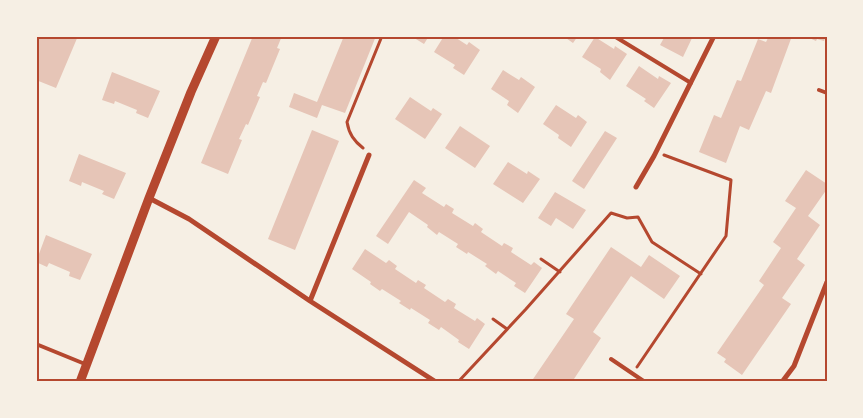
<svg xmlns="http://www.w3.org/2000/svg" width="863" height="418" font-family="Rubik,sans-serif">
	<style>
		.building { fill: #e6c5b7 }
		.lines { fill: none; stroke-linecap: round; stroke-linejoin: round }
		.path { stroke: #b5482f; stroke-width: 3 }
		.service { stroke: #b5482f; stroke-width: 4 }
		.minor { stroke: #b5482f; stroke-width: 5 }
		.tertiary { stroke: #b5482f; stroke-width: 9 }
		.neatline { fill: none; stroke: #b5482f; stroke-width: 2 }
	</style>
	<rect width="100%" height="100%" fill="#f6efe4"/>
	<path class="building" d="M 38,36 L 78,36 L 56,88 L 36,80 L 36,41 Z
		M 253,36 L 282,36 L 277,48 L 280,49 L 266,83 L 263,82 L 257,96 L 260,97 L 248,125 L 246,124 L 239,139 L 242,140 L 228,174 L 201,163 Z
		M 344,36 L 376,36 L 345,113 L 322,105 L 317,118 L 289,107 L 294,93 L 317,102 Z
		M 411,36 L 429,36 L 424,44 Z
		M 444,36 L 453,36 L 467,45 L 469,42 L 480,50 L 464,75 L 453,68 L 455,65 L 434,52 Z
		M 563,36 L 578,36 L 573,43 Z
		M 665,36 L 693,36 L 683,57 L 660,45 Z
		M 769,36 L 792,36 L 771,93 L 766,91 L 749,130 L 740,126 L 726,163 L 699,152 L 714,115 L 721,118 L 737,80 L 741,81 L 758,39 L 766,42 Z
		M 805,36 L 826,36 L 824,41 L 817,39 L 816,41 Z
		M 595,37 L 614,49 L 615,46 L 627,54 L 610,80 L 600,72 L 601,69 L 582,57 Z
		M 639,66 L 658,79 L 659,76 L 671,83 L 654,108 L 644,101 L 646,99 L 626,86 Z
		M 503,70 L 519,80 L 521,77 L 535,87 L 518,113 L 507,105 L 509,101 L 491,89 Z
		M 112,72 L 160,91 L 148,118 L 136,113 L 137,110 L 115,101 L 114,104 L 102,100 Z
		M 410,97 L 431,111 L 433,108 L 442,114 L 425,139 L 395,119 Z
		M 556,105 L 576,118 L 578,115 L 587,122 L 571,147 L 558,138 L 559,135 L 543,124 Z
		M 460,126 L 490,146 L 475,168 L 445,148 Z
		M 312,130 L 339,141 L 295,250 L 268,239 Z
		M 605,131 L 617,138 L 584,189 L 572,181 Z
		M 79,154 L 126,173 L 114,199 L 102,194 L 104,191 L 82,182 L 81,186 L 69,181 Z
		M 508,162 L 527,174 L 528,171 L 540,179 L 523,203 L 493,184 Z
		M 806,170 L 827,184 L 827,189 L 808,216 L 820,225 L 797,259 L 805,265 L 782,298 L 791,304 L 742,375 L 724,362 L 726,359 L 717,353 L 764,285 L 759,281 L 781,248 L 773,242 L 796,208 L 785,201 Z
		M 414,180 L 426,188 L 422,193 L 444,207 L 446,204 L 454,209 L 452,213 L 473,226 L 475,223 L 483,229 L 481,232 L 502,246 L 504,243 L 513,248 L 511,252 L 531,265 L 534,262 L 542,268 L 525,293 L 514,286 L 516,283 L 498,271 L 496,274 L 485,266 L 487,264 L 468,252 L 467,254 L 456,247 L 458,244 L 439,232 L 437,235 L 427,227 L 428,225 L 409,212 L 388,244 L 376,236 Z
		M 555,192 L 586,210 L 573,229 L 556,218 L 551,226 L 538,218 Z
		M 46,235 L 92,254 L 80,280 L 69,276 L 70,272 L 49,263 L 47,267 L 36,262 Z
		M 611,247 L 641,267 L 649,255 L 680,276 L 664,299 L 631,276 L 593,332 L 601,338 L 572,382 L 531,382 L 574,319 L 566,314 Z
		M 365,249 L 386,263 L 389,260 L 397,266 L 395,269 L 416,283 L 418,280 L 426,285 L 424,288 L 445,302 L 448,299 L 456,304 L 454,308 L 475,321 L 477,318 L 485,324 L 469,349 L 458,342 L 459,340 L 441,327 L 439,330 L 428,323 L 430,320 L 411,308 L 410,310 L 399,303 L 401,301 L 382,289 L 380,291 L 370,284 L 371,282 L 352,269 Z"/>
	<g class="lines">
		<path class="path" d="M 363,148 C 354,141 349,134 347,122 L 382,36
			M 541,259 L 560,272
			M 493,319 L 507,329
			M 637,367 L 726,236 L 731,180 L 664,155
			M 458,382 L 526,309 L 611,213 L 627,218 L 638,217 L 652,242 L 701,274"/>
		<path class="service" d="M 614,36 L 691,83
			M 819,90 L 827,93
			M 36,344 L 85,364
			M 611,359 L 645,382"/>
		<path class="minor" d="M 636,187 L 654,156 L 714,36
			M 149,198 L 189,219 L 310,301 L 436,382
			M 310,301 L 369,155
			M 782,382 L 794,366 L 827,282"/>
		<path class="tertiary" d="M 80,382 L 149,198 L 191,92 L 216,36"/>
	</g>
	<rect width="863" height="418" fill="none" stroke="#f6efe4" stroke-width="75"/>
	<rect x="38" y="38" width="788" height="342" class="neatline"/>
</svg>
